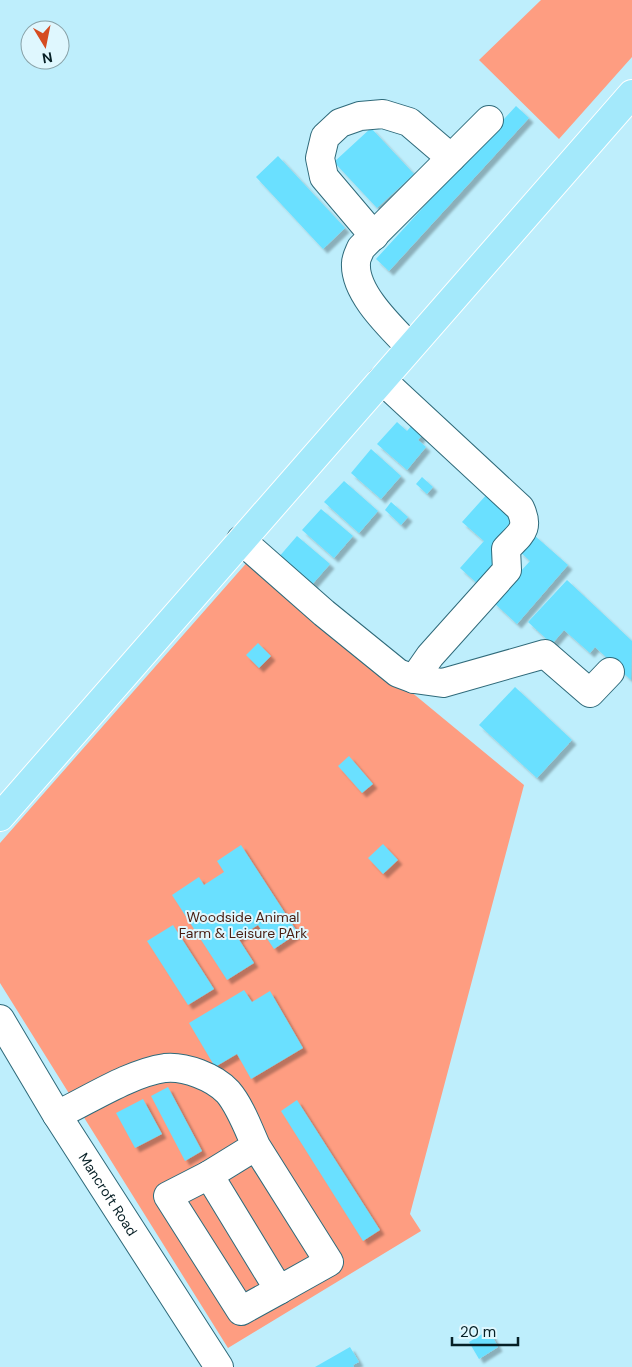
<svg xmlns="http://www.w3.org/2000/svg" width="632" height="1367" font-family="'DM Sans',sans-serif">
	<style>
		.green { fill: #fe9d81 }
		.building { fill: #6ae0ff; filter: url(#shadow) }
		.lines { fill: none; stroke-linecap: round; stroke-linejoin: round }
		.minor-casing { stroke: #2f6a7a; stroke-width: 30 }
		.major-casing { stroke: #fff; stroke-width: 30 }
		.minor { stroke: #fff; stroke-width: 28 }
		.major { stroke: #a4e9fb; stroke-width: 28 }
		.labels { text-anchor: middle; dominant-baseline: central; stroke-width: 4; stroke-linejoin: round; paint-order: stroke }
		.park-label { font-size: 14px; fill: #481d11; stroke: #dff7fe }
		.street-label { font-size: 14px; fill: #061f25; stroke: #dff7fe }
	</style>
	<defs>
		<filter id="shadow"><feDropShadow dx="4.5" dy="4.5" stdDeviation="1" flood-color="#0004"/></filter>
	</defs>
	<rect width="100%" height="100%" fill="#beeefc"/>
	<path class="green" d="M 541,0 L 632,0 L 632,57 L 559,139 L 479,60 Z
		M 250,559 L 524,785 L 410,1214 L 421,1231 L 228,1348 L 0,983 L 0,843 Z"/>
	<path class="building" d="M 516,106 L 529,118 L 389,271 L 376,259 Z
		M 371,128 L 414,174 L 377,208 L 334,162 Z
		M 278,156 L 345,228 L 323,249 L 256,177 Z
		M 397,422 L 407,431 L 412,425 L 423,434 L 418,440 L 426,447 L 407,470 L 377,444 Z
		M 371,449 L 401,476 L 381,499 L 351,473 Z
		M 422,477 L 433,487 L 427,494 L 416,484 Z
		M 344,481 L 378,511 L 359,533 L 324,502 Z
		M 488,493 L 519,520 L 503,558 L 479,585 L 460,568 L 484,541 L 462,522 Z
		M 391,502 L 408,517 L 401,525 L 385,510 Z
		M 321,509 L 353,536 L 334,558 L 302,530 Z
		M 534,535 L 568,565 L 517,624 L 493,602 L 530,561 L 519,551 Z
		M 297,536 L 330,564 L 310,587 L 278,558 Z
		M 567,580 L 632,641 L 631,680 L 595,647 L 590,653 L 564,630 L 552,644 L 528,622 Z
		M 258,643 L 271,656 L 259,668 L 246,655 Z
		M 515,687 L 572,740 L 537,778 L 479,725 Z
		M 349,756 L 373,784 L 362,793 L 338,766 Z
		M 383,844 L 398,860 L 383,874 L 368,858 Z
		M 241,845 L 298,933 L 274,949 L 258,925 L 238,938 L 254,963 L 227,980 L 172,895 L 199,877 L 204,885 L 224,872 L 217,861 Z
		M 173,925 L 214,989 L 188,1005 L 147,941 Z
		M 244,990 L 252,1002 L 270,991 L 303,1048 L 251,1079 L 237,1054 L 215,1067 L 189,1023 Z
		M 168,1087 L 202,1151 L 185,1161 L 151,1096 Z
		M 143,1099 L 162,1134 L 135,1148 L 116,1113 Z
		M 297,1100 L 380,1230 L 363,1241 L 281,1111 Z
		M 489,1330 L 498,1347 L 479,1359 L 469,1342 Z
		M 350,1347 L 359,1362 L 353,1365 L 354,1367 L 315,1367 Z"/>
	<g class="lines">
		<defs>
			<g id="minor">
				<path d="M 374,236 L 324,177 L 320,158 L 325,137 L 340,123 L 360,116 L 383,114 L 409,122 L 451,158"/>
				<path d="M 410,347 C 391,327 354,293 356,263 C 356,258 359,253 361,248 L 489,120"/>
				<path d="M 382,380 L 520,508 C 530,529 521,533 506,549 L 507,570 L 430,656 L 414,679"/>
				<path d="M 241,540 L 324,613 L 398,673 L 414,679 L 443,683 L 545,654 L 590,693 L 610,672"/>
				<path id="s1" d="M 0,1019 L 57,1115 L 219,1367"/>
				<path d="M 57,1115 C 89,1100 130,1073 165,1068 C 185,1066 214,1077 228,1092 C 240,1106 248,1128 256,1146 L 209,1175 L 279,1290 L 329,1262 L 256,1146"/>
				<path d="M 209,1175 L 168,1196 L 241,1311 L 279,1290"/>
			</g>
			<path id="major" d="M 0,817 L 632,94"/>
		</defs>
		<use href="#minor" class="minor-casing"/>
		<use href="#major" class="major-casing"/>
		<use href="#minor" class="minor"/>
		<use href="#major" class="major"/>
	</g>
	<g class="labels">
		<g class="park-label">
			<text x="243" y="917">Woodside Animal<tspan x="243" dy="16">Farm &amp; Leisure PArk</tspan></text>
		</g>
		<g class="street-label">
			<text stroke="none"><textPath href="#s1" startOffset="206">Mancroft Road</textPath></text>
		</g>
	</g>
	<g transform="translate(45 45) rotate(170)"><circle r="24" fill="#dff7fe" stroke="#88a1a7"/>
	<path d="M0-4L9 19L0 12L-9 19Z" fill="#d54c21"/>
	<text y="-8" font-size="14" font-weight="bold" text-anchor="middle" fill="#061f25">N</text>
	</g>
	<path d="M452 1337v8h66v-8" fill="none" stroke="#061f25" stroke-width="2.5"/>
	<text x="460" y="1337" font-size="15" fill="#061f25" stroke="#dff7fe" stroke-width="4" paint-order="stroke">20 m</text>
</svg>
